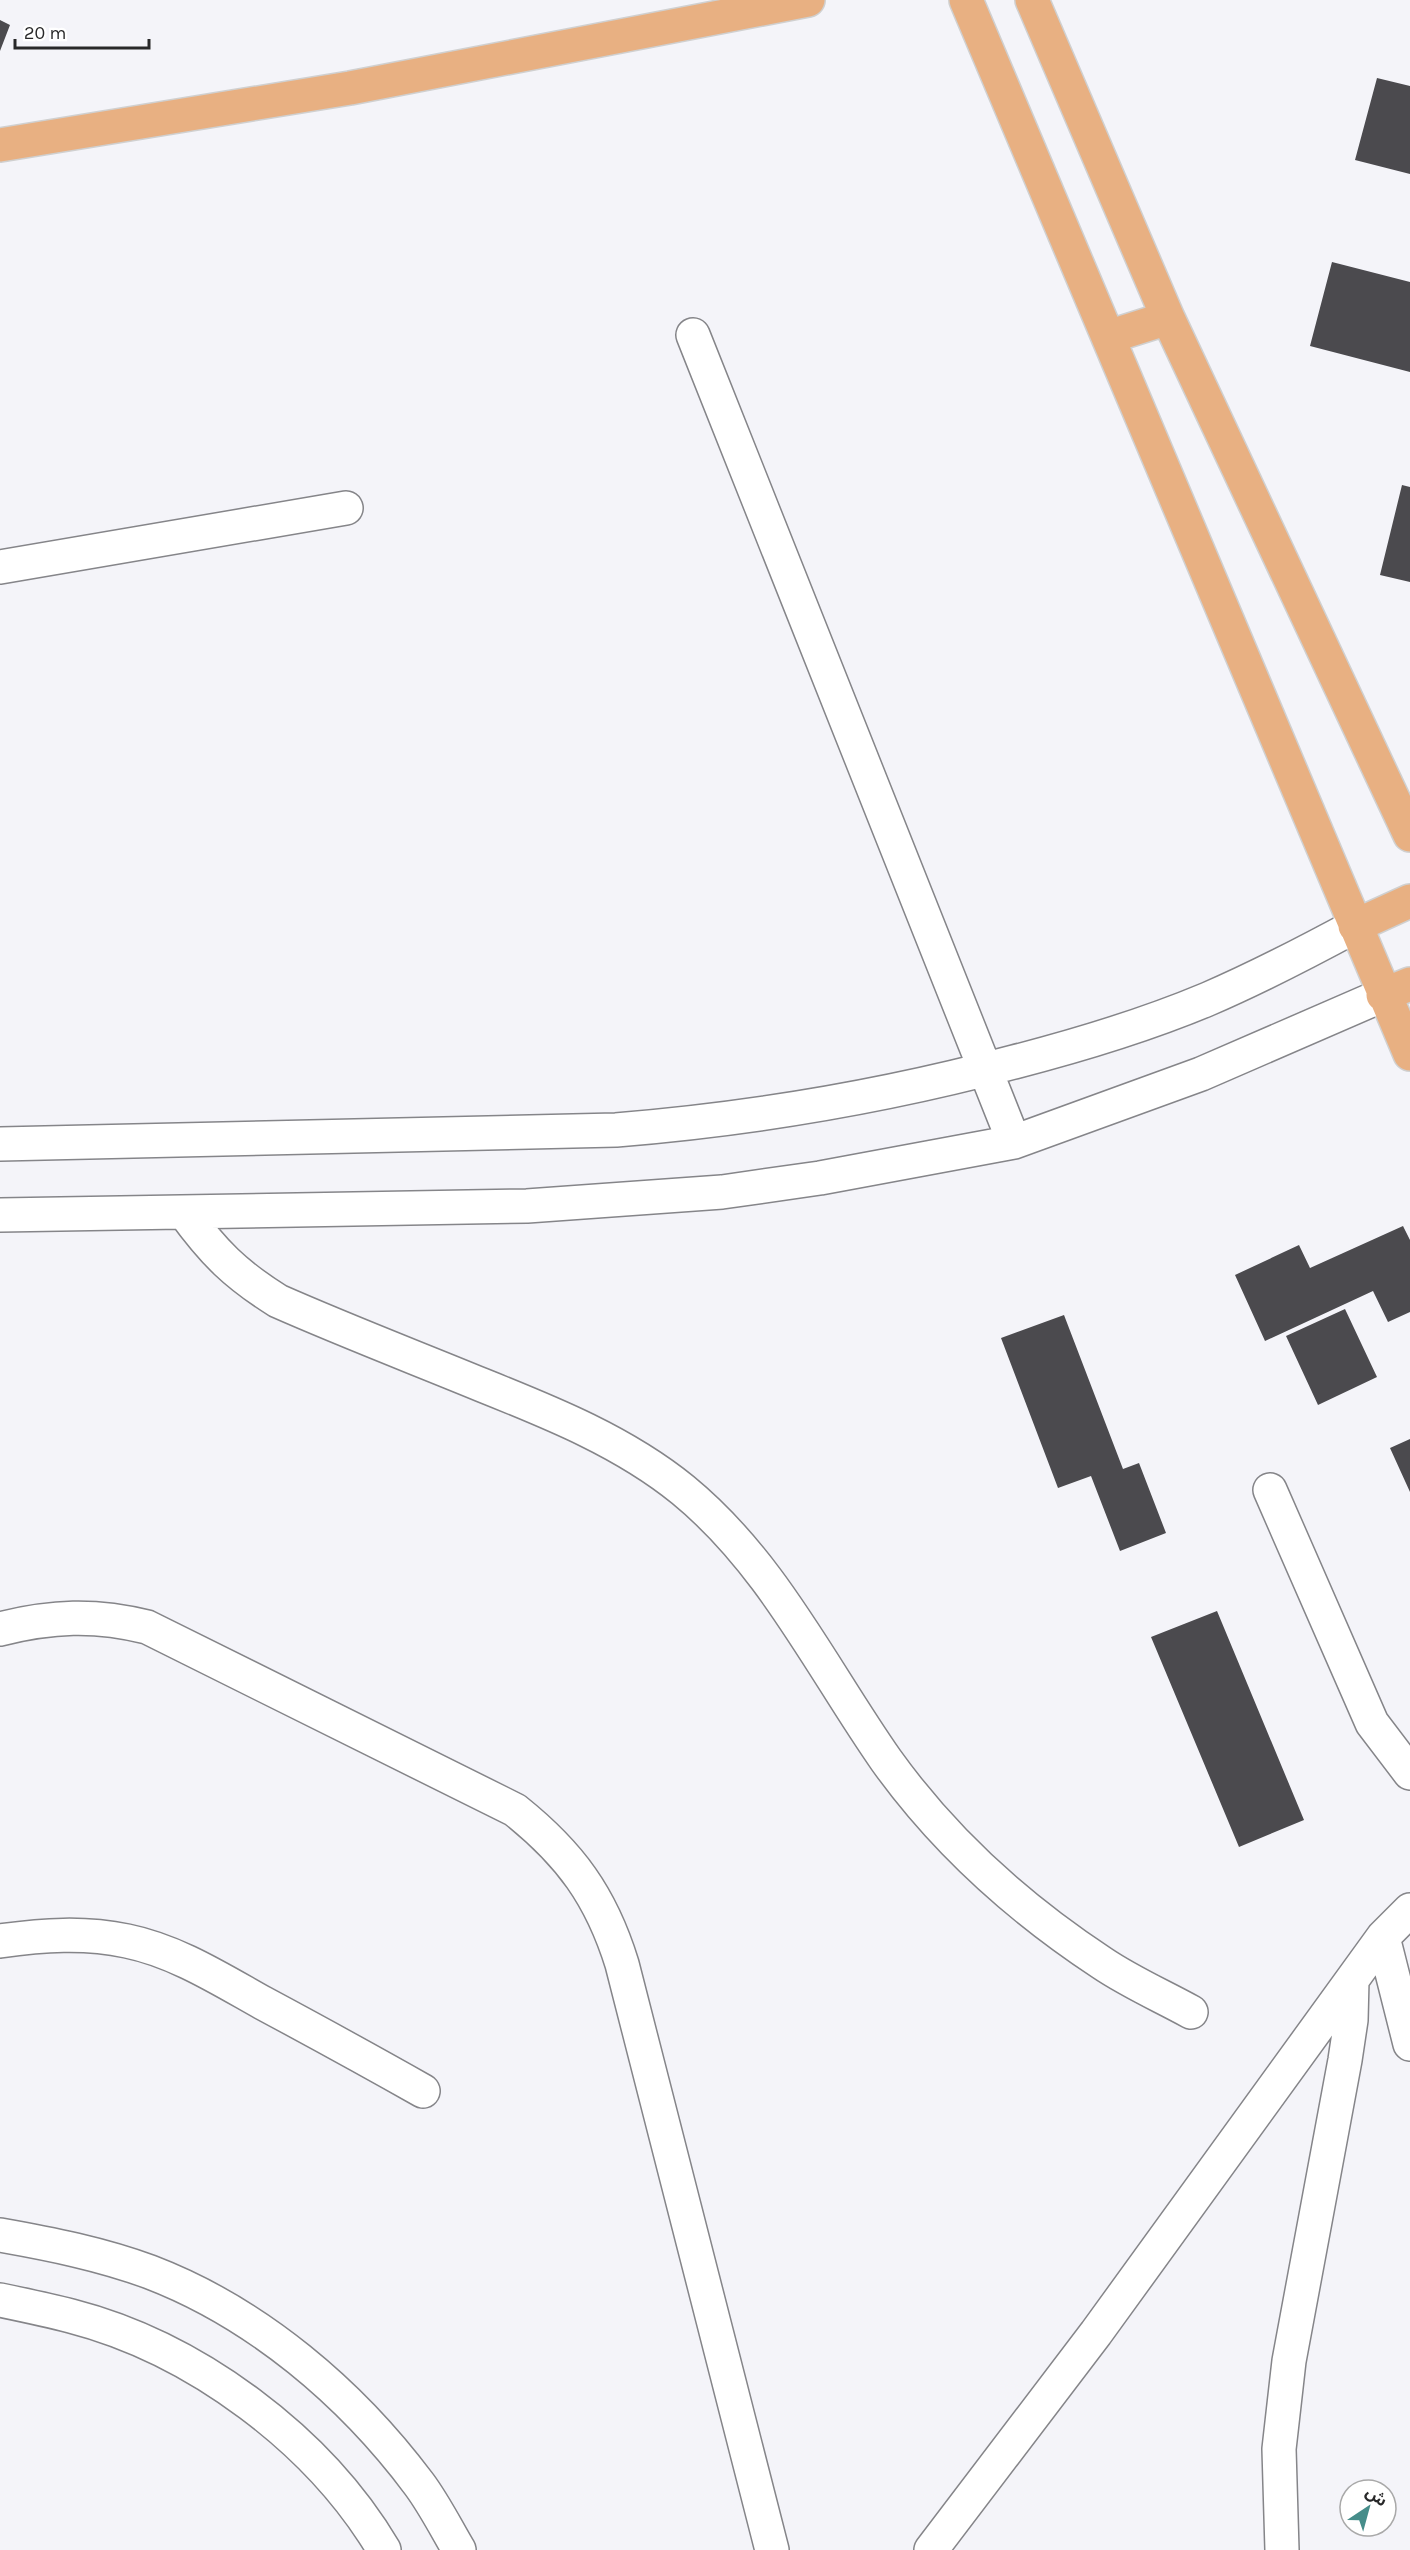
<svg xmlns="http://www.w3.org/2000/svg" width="1410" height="2550" font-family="Karla,'Noto Sans Arabic',sans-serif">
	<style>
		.building { fill: #4b4a4e }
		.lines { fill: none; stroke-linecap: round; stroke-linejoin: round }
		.minor-casing { stroke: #858589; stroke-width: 36 }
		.major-casing { stroke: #d0d0d0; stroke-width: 36 }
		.minor { stroke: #fff; stroke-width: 33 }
		.major { stroke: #e8b082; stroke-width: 33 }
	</style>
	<rect width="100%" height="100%" fill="#f4f4f9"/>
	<path class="building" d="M 0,20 L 10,25 L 0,51 Z
		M 1377,78 L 1410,86 L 1410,174 L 1355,160 Z
		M 1332,262 L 1410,282 L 1410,372 L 1310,346 Z
		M 1402,485 L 1410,487 L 1410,582 L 1380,575 Z
		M 1403,1226 L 1410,1240 L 1410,1312 L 1388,1322 L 1373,1291 L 1265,1341 L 1235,1275 L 1299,1245 L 1310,1268 Z
		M 1345,1309 L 1377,1377 L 1318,1405 L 1286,1336 Z
		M 1064,1315 L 1123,1469 L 1139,1463 L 1166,1533 L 1120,1551 L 1091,1476 L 1058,1488 L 1001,1338 Z
		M 1410,1439 L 1410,1492 L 1390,1448 Z
		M 1217,1611 L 1304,1820 L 1239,1847 L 1151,1637 Z"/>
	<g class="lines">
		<defs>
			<path id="minor" d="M 693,335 L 1014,1142
				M 0,567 L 346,508
				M 0,1144 L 616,1130 C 751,1119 883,1097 1014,1062 C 1080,1045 1146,1025 1208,999 C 1259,977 1307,952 1355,926
				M 184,1212 C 214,1253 235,1274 278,1301 C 346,1331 414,1357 482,1385 C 552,1413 624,1442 683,1490 C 772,1563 821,1667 886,1760 C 944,1841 1020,1909 1102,1963 C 1130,1982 1162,1996 1191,2012
				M 0,1215 L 527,1206 L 722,1192 L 820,1178 L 1014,1142 L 1201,1074 L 1383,995
				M 1270,1490 L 1372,1723 L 1410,1773
				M 0,1629 C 51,1616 95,1614 147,1627 L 515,1810 C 570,1854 601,1896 622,1964 L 772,2550
				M 1383,1937 L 1410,2044
				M 0,1941 C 43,1935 84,1932 127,1941 C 176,1951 220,1979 263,2003 C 317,2032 370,2061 423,2091
				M 0,2235 C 51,2244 101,2254 150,2272 C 257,2313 351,2393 419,2484 C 434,2504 446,2528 459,2550
				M 0,2300 C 24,2305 48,2310 71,2316 C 195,2348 319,2440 384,2550
				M 931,2550 L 1096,2333 L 1383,1937 L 1410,1910
				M 1282,2550 L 1279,2449 L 1289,2361 L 1345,2060 L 1351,2020 L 1352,1980"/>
			<path id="major" d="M 966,0 L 1410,1054
				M 1032,0 L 1168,318 L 1410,835
				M 0,145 L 350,88 L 808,0
				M 1108,337 L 1168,318
				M 1355,926 L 1410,901
				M 1383,995 L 1410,984"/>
		</defs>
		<use href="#minor" class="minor-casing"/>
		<use href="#major" class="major-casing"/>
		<use href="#minor" class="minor"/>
		<use href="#major" class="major"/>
	</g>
	<g transform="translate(1368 2508) rotate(36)"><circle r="28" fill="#ffffff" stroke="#a9a9a9" stroke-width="1.5"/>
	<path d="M0-4.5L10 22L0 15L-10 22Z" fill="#468d8a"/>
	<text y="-9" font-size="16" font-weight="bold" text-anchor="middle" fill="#282829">ش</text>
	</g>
	<path d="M15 39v9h134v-9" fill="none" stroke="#282829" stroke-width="3"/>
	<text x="24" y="39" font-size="18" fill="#282829" stroke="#ffffff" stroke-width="4.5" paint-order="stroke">20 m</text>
</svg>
